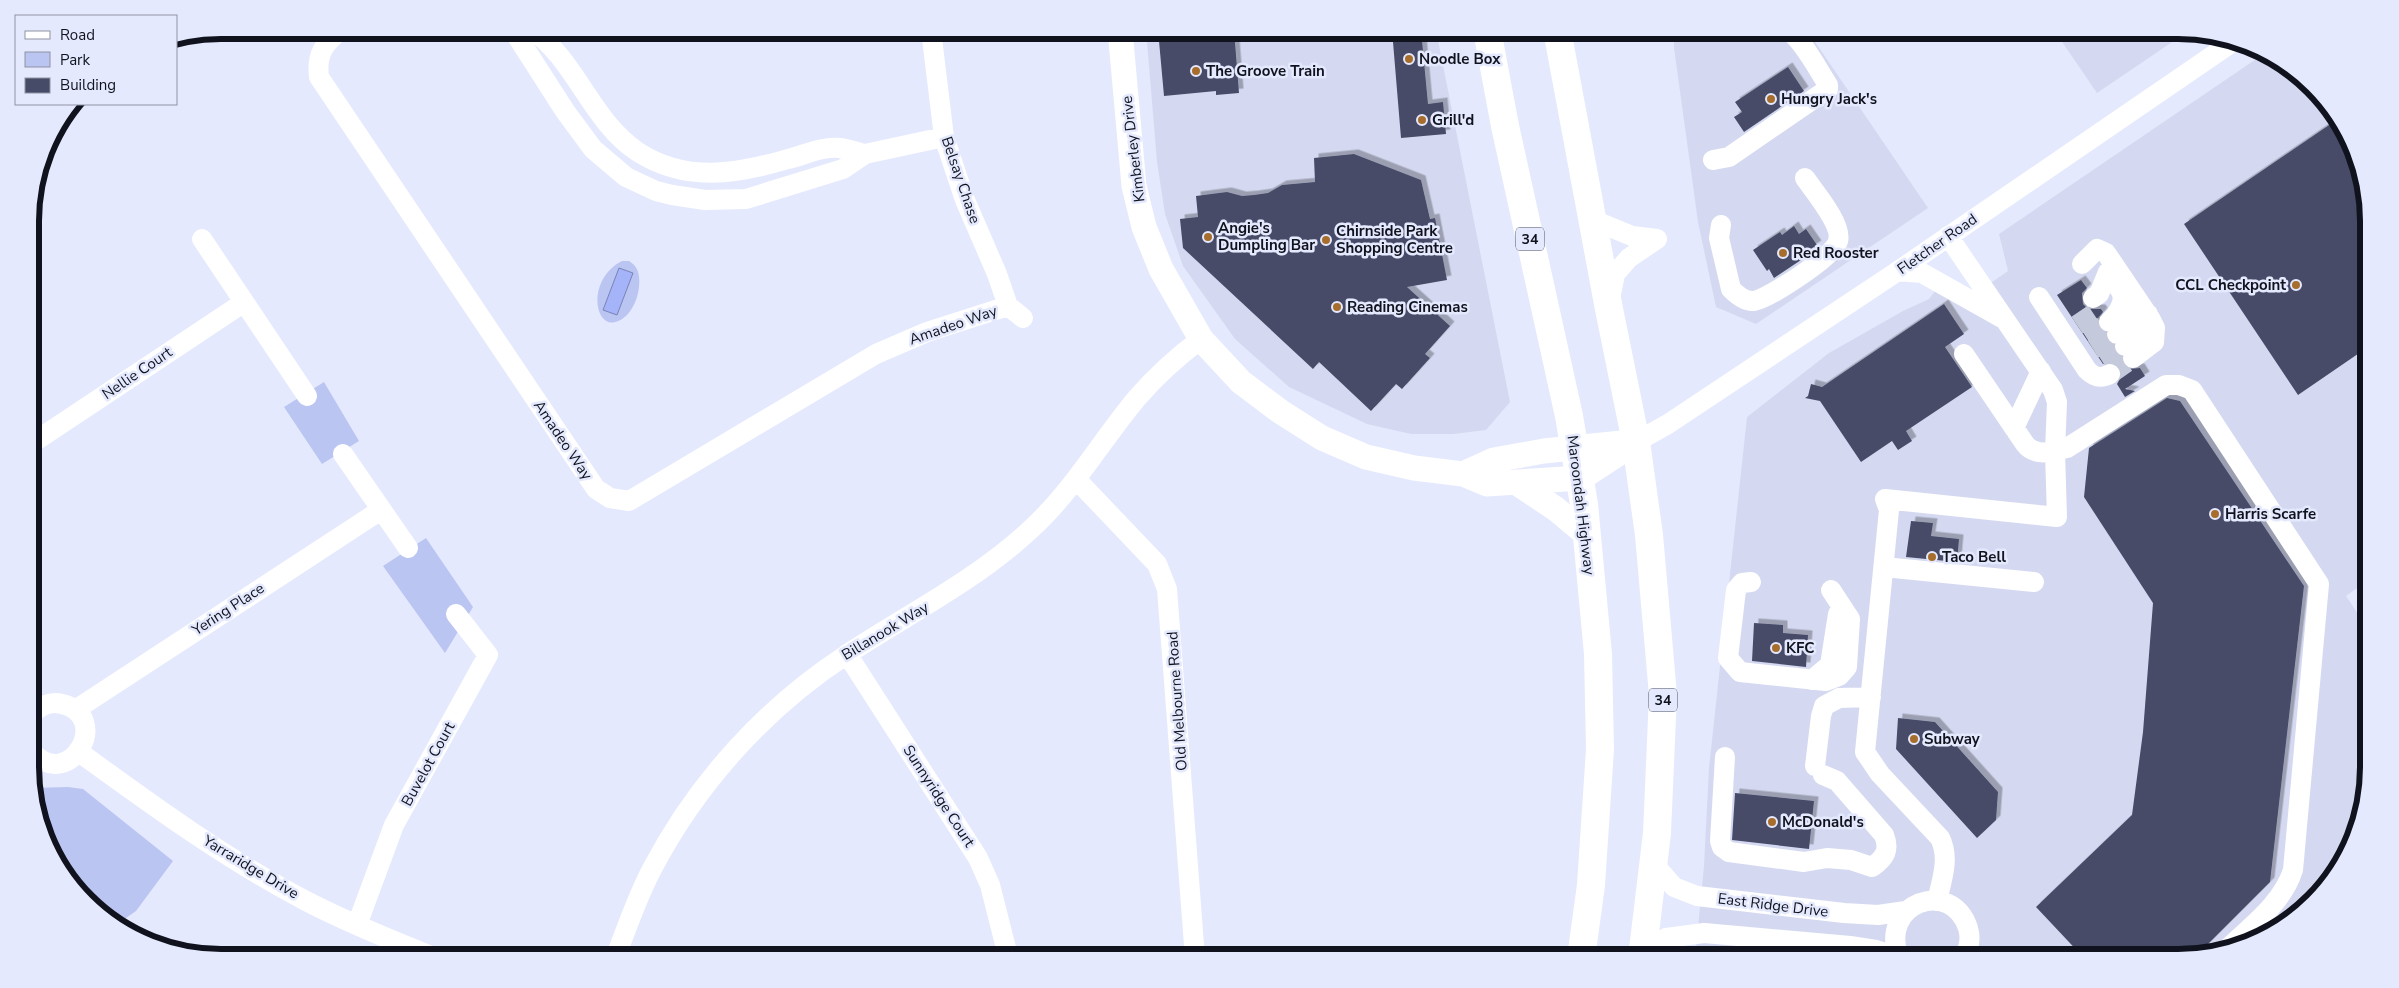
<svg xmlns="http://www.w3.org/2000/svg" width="2399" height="988" font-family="'Nunito Sans',sans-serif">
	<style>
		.built { fill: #d4d9f1 }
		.green { fill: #bbc5f2 }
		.water { fill: #a5b3f8; stroke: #7883b7 }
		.building { fill: #464c67; filter: url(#shadow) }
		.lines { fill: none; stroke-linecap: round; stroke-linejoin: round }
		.minor-tunnel { stroke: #c4c9dc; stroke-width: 20; stroke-dasharray: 20 10; stroke-linecap: butt }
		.minor { stroke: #fff; stroke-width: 20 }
		.major { stroke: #fff; stroke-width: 25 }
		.highway { stroke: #fff; stroke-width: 28 }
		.poi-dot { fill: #a76d2d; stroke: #e4e9fd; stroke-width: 2 }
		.labels { text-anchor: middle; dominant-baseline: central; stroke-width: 5; stroke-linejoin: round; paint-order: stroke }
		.shield { fill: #e4e9fd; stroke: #505361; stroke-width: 1 }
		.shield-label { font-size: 14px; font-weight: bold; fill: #10131e }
		.poi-label { font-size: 15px; font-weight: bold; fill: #10131e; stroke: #e4e9fd; text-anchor: start }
		.street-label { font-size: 15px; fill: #10131e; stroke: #e4e9fd }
		.rim { fill: none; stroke: #10131e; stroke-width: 6 }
	</style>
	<defs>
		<filter id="shadow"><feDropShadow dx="4.5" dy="-4.5" stdDeviation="0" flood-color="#0004"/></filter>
	</defs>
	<rect width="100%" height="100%" fill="#e4e9fd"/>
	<path class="built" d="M 1146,30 L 1436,30 L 1510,402 L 1486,430 L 1453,434 L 1411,434 L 1367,424 L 1289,387 L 1235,339 L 1183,266 L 1165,214 L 1157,162 Z
		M 1674,30 L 1807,30 L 1928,208 L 1756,324 L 1716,307 L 1698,222 L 1674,48 Z
		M 2054,30 L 2178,30 L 2187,32 L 2097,93 Z
		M 2265,53 L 2295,70 L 2330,105 L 2355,148 L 2367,196 L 2368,580 L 2346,596 L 2369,630 L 2369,730 L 2359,740 L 2360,813 L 2355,840 L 2330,883 L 2294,919 L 2240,948 L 2190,958 L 1695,958 L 1704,866 L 1709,768 L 1747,417 L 1829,353 L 1903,311 L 1929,299 L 1935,291 L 1959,305 L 2008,271 L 1999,234 Z"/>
	<path class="green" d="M 622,261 L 629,261 C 639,267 640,276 639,287 C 638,297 634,307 627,315 C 596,344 582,281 622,261 Z
		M 324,382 L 359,441 L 322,464 L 284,407 Z
		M 426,538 L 473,607 L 445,653 L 383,566 Z
		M 68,787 L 83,789 L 173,861 L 136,911 L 116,925 L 105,919 L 70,884 L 45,840 L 32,788 Z"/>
	<path class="water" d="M 619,268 L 633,273 L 617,315 L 603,310 Z"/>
	<path class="building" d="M 1158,30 L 1234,30 L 1239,93 L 1216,95 L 1216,91 L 1164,96 Z
		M 1392,30 L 1421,30 L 1428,104 L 1443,102 L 1446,134 L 1401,138 Z
		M 1788,67 L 1804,91 L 1744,132 L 1734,117 L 1742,112 L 1735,102 Z
		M 2338,119 L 2355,148 L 2367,196 L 2368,347 L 2298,395 L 2184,224 Z
		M 1354,154 L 1421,180 L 1430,219 L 1435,218 L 1447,280 L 1407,287 L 1450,326 L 1425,354 L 1430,358 L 1402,389 L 1396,384 L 1371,411 L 1319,362 L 1313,369 L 1183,248 L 1180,219 L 1198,217 L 1196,196 L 1227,192 L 1242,196 L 1254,195 L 1268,193 L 1282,185 L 1315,182 L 1314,158 Z
		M 1794,226 L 1799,234 L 1806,229 L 1817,245 L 1809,250 L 1811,253 L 1807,256 L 1774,278 L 1769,269 L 1767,271 L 1753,250 L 1780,232 L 1782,235 Z
		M 2081,280 L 2087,288 L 2082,293 L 2083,304 L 2088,309 L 2101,309 L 2103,312 L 2098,318 L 2097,325 L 2105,333 L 2108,341 L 2113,345 L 2115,353 L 2121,357 L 2123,365 L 2129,369 L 2140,368 L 2145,376 L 2125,389 L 2135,391 L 2125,397 L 2117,384 L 2122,375 L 2120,368 L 2111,362 L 2103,364 L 2057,295 Z
		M 1944,304 L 1964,334 L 1945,347 L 1972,387 L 1906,431 L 1912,441 L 1898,450 L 1892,441 L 1861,462 L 1820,401 L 1805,398 L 1808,396 L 1811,384 L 1822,387 Z
		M 2167,398 L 2180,401 L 2304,586 L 2270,882 L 2195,957 L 2084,958 L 2036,907 L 2132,815 L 2143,732 L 2153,603 L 2084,497 L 2089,448 Z
		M 1911,521 L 1933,523 L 1931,536 L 1959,539 L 1957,562 L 1906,557 Z
		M 1754,623 L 1783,625 L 1783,633 L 1808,635 L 1806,667 L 1752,661 Z
		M 1898,718 L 1935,722 L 1998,792 L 1996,820 L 1977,838 L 1896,749 Z
		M 1735,793 L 1814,801 L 1809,849 L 1732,840 Z"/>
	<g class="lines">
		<path class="minor-tunnel" d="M 2077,325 L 2101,309
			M 2086,337 L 2109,322
			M 2093,349 L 2117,334
			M 2102,361 L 2125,346
			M 2110,374 L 2133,358"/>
		<path class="minor" d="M 342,30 C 324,42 316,55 319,77 L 596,489 L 610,498 L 629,501 L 876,354 L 927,332 L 1008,306
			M 513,30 L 565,111 L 593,149 L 626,177 L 656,191 L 672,195 L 705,200 L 746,199 L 843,169 L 865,154 L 944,137
			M 532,30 C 576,60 591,121 638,152 C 686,183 737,174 788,159 C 805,155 822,146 840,148 C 848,149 857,152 865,154
			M 931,30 L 944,137 L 965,200 L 997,274 L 1008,306 L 1023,318
			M 1713,160 L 1729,157 L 1828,89 L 1828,85 C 1818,70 1802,38 1787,30
			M 1593,220 L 1632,236 L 1657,239
			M 1721,225 L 1719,238 L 1731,289 C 1737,295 1745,302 1754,301 C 1769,298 1835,256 1838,241 C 1843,225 1814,191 1805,178
			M 202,239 L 307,396
			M 2082,264 L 2097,249 L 2106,253 L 2150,318 L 2155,328 L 2154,342 L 2133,358
			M 1898,271 L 1922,273 L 2002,318
			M 2039,297 L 2087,370 C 2095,378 2101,379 2110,374
			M 2093,298 L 2099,294 L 2108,272
			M 1610,299 L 1615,274 L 1629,258 L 1657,239
			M 2109,322 C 2116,317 2125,303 2122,294 C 2120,288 2114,281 2111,276
			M 2117,334 L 2136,318 L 2139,302
			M 2125,346 C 2139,337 2147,332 2148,314
			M 1964,354 L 2025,444 C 2035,457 2053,452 2067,448 L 2166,385 L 2179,385 L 2192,390 L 2319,584 L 2293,870 C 2282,904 2251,926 2226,950
			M 2014,428 L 2041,371
			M 1636,442 L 1668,424 L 1898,271 L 2234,41
			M 31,444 L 243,303
			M 343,454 L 408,548
			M 1076,479 L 1157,564 L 1167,589 L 1195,958
			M 1884,567 L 2034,582
			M 1751,582 L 1742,583 L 1736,590 L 1728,658 L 1740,672 L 1826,681 L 1839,676 L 1847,667 L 1850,619 L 1831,590
			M 847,654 L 978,858 L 990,885 L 1006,948
			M 1812,680 L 1830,665 L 1838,614
			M 75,710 L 381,510
			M 32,715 C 39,706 50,701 62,704 C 113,716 70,793 32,752
			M 79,752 C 152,805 227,860 308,902 C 349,923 393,941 436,958
			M 1725,757 L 1720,841 L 1722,847 L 1729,852 L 1804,862 L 1827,858 L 1851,860 L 1872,867 C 1885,858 1890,850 1884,835 L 1837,781 L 1823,775
			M 1815,766 L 1821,716 L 1824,706 L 1839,698 L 1871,697
			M 1653,863 L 1674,887 L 1697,896 L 1844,913 L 1878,915 L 1906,911
			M 1937,901 C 1942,879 1950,858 1940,838 L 1880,774 L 1865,752 L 1889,510 L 1885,499 L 2057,517 L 2055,452 L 2057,402 L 2053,390 L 1948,236
			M 357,925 L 394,825 L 488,655 L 456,614
			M 1642,954 L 1666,938 L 1704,933 L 1850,946 L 1876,950 L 1899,957
			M 615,958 C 627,928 637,897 652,869 C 697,783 765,708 846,655 C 908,614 975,581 1030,530 C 1072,492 1101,441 1137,398 C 1156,376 1177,357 1201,339
			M 1899,958 C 1878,903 1951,877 1968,928 C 1971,938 1969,949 1963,958"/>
		<path class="major" d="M 1120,30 L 1134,186 L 1144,227 L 1161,269 L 1201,339 L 1241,382 L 1281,412 L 1322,438 L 1366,457 L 1414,468 L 1463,474 L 1487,484 L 1581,478 L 1636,442
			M 1463,474 L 1494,460 L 1544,451 L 1631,442
			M 1517,483 L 1556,509 L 1587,535"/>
		<path class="highway" d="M 1487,30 L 1505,126 L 1569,416 L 1584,504 L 1598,654 L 1600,749 L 1591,885 L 1581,958
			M 1557,30 L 1609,309 L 1636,442 L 1649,535 L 1663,695 L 1657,833 L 1642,958"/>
	</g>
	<g class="poi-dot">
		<circle cx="1409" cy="59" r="5"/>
		<circle cx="1196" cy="71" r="5"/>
		<circle cx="1771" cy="99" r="5"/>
		<circle cx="1422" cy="120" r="5"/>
		<circle cx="1208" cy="237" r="5"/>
		<circle cx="1326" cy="240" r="5"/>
		<circle cx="1783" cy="253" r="5"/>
		<circle cx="2296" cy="285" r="5"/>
		<circle cx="1337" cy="307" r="5"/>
		<circle cx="2215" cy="514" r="5"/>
		<circle cx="1932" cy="557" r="5"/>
		<circle cx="1776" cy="648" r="5"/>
		<circle cx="1914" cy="739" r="5"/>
		<circle cx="1772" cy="822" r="5"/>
	</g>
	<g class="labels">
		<g class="shield">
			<rect x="1516" y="227.5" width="28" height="23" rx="4"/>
			<rect x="1649" y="688.5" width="28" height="23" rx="4"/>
		</g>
		<g class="shield-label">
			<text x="1530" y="239">34</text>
			<text x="1663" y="700">34</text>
		</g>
		<g class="poi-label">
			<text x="1419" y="59">Noodle Box</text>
			<text x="1206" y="71">The Groove Train</text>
			<text x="1781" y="99">Hungry Jack's</text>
			<text x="1432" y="120">Grill'd</text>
			<text x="1218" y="228">Angie's<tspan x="1218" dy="17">Dumpling Bar</tspan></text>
			<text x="1336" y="231">Chirnside Park<tspan x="1336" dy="17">Shopping Centre</tspan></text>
			<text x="1793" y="253">Red Rooster</text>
			<text x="2286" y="285" text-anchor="end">CCL Checkpoint</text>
			<text x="1347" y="307">Reading Cinemas</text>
			<text x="2225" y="514">Harris Scarfe</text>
			<text x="1942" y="557">Taco Bell</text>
			<text x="1786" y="648">KFC</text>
			<text x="1924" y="739">Subway</text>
			<text x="1782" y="822">McDonald's</text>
		</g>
		<g class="street-label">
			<text transform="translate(1133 149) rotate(-97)">Kimberley Drive</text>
			<text transform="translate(961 180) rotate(71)">Belsay Chase</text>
			<text transform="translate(1937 244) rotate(-35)">Fletcher Road</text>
			<text transform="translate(953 325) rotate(-19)">Amadeo Way</text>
			<text transform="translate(137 373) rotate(-34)">Nellie Court</text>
			<text transform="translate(563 440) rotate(56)">Amadeo Way</text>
			<text transform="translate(1581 505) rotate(83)">Maroondah Highway</text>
			<text transform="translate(228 609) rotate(-33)">Yering Place</text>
			<text transform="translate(885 631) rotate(-31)">Billanook Way</text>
			<text transform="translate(1177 701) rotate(-94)">Old Melbourne Road</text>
			<text transform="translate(428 764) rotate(-61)">Buvelot Court</text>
			<text transform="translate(939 796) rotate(57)">Sunnyridge Court</text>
			<text transform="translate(251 867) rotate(31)">Yarraridge Drive</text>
			<text transform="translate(1773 905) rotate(7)">East Ridge Drive</text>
		</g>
	</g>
	<path d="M0 0H2399V988H0ZM221 39H2178A182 182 0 0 1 2360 221V767A182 182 0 0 1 2178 949H221A182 182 0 0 1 39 767V221A182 182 0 0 1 221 39Z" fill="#e4e9fd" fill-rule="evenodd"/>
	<path class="rim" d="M221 39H2178A182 182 0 0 1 2360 221V767A182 182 0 0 1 2178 949H221A182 182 0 0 1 39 767V221A182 182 0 0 1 221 39Z"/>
	<rect x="15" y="15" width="162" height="90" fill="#e4e9fd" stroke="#8f93a4"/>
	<rect x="25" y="31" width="25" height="8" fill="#ffffff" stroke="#8f93a4"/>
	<text x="60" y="40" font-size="15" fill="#10131e">Road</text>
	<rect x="25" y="52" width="25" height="15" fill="#bbc5f2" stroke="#8f93a4"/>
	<text x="60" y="65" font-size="15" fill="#10131e">Park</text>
	<rect x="25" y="78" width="25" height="15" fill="#464c67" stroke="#8f93a4"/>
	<text x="60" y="90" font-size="15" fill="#10131e">Building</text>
</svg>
